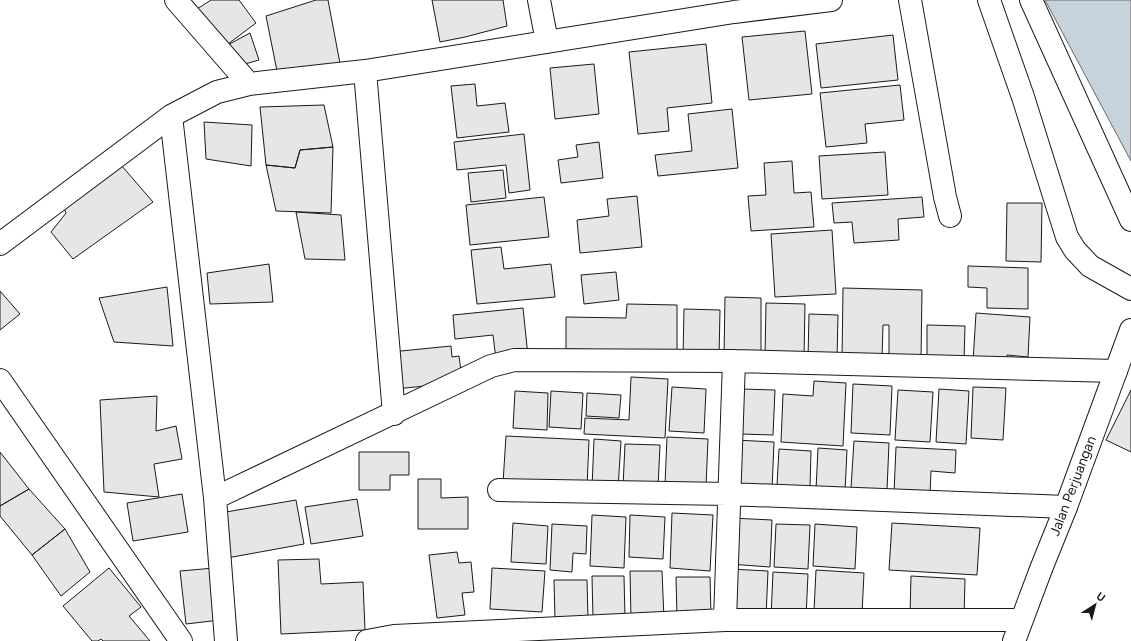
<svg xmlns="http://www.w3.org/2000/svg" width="1131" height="641" font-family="Figtree,sans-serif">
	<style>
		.water { fill: #c6d2dc; stroke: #6a6a6a }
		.building { fill: #e6e6e6; stroke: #1a1a1a }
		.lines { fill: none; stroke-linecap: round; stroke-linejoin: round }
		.street-casing { stroke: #1a1a1a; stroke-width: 24 }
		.secondary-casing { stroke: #1a1a1a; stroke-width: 24 }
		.street { stroke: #fff; stroke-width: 22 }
		.secondary { stroke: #fff; stroke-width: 22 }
		.labels { text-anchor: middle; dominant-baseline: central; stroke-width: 3; stroke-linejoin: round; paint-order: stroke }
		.street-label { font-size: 14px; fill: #1a1a1a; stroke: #fff }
	</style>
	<rect width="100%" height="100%" fill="#fff"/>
	<path class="water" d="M 1045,0 L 1131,0 L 1131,161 Z"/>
	<path class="building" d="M 211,0 L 239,0 L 256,23 L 224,47 L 197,9 Z
		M 316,0 L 328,0 L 342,74 L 278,76 L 266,16 Z
		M 432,0 L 503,0 L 507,26 L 465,37 L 440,42 Z
		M 805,31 L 812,94 L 749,100 L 742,37 Z
		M 250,33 L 259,60 L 238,66 L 224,47 Z
		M 893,35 L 898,80 L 821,88 L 816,44 Z
		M 706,44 L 712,103 L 667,108 L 669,131 L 638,134 L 629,52 Z
		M 594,64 L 599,114 L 555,119 L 550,68 Z
		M 475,84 L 477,106 L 505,103 L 509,132 L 457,138 L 451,86 Z
		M 900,85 L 904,120 L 865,124 L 867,143 L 826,147 L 820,93 Z
		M 324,105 L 333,147 L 300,150 L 295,168 L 266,165 L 260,107 Z
		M 732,109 L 738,168 L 658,176 L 655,155 L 692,151 L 688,114 Z
		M 204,122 L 252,125 L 251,166 L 206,159 Z
		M 524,134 L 530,190 L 509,193 L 506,165 L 457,170 L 454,142 Z
		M 599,142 L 603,178 L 561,183 L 558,160 L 578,157 L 576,145 Z
		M 333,147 L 331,213 L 276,211 L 266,165 L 295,168 L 300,150 Z
		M 885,152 L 888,195 L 822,199 L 819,156 Z
		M 115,158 L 153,202 L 73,259 L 51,232 L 66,213 L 60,199 Z
		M 792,161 L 794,193 L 811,192 L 814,227 L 751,231 L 748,196 L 766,195 L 764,163 Z
		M 503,170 L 506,198 L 471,202 L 468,173 Z
		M 637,196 L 642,247 L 580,253 L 577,220 L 609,216 L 607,199 Z
		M 544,197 L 549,237 L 470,245 L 466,205 Z
		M 922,197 L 924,217 L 898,219 L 899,240 L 854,243 L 852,222 L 834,223 L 832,203 Z
		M 1007,203 L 1042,203 L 1041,262 L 1006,261 Z
		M 296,212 L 341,215 L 345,260 L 305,259 Z
		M 832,230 L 836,294 L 775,297 L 771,234 Z
		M 501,247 L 504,269 L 551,264 L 555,297 L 477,304 L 471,250 Z
		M 269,264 L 273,302 L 210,304 L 207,273 Z
		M 968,266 L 1028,268 L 1028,309 L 987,308 L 987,288 L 968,287 Z
		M 616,272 L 619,300 L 584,304 L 581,275 Z
		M 167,287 L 173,346 L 114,342 L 99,298 Z
		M 843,288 L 922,290 L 921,359 L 889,359 L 889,325 L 883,325 L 882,359 L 842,358 Z
		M 0,291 L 20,314 L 0,330 Z
		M 725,297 L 761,298 L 761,357 L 724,356 Z
		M 766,303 L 805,304 L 804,357 L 765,356 Z
		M 627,304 L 677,305 L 677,351 L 566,349 L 566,317 L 626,318 Z
		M 523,308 L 528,356 L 496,359 L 493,335 L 455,339 L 453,315 Z
		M 684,309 L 720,310 L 719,358 L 683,358 Z
		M 976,313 L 1030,317 L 1028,357 L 1007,355 L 1006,365 L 973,362 Z
		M 809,314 L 838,315 L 837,359 L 808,359 Z
		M 927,325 L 965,326 L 964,362 L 927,362 Z
		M 451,346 L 452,357 L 459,356 L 462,378 L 455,383 L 395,389 L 391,352 Z
		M 631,377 L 668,379 L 665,438 L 584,434 L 585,418 L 629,420 Z
		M 814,381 L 846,383 L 843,446 L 781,442 L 783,394 L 813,396 Z
		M 853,384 L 892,386 L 890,435 L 851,433 Z
		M 672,387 L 706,389 L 704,433 L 669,431 Z
		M 973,387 L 1006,388 L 1003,440 L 971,438 Z
		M 742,389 L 775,390 L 773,435 L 740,434 Z
		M 939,389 L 969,391 L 966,444 L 936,442 Z
		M 898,390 L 933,392 L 930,442 L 895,440 Z
		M 1131,390 L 1131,452 L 1106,440 Z
		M 515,391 L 548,393 L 547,430 L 513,428 Z
		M 551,391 L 583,393 L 581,429 L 549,427 Z
		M 587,393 L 621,395 L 619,418 L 586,416 Z
		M 157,396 L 156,431 L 176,426 L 182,459 L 154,464 L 159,497 L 104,492 L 100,400 Z
		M 506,436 L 589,440 L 587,487 L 503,483 Z
		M 667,437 L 708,439 L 706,487 L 665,485 Z
		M 594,439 L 621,441 L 618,489 L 592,488 Z
		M 735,440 L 774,442 L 772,490 L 733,487 Z
		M 854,441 L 889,443 L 887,490 L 851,488 Z
		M 625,444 L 660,445 L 658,488 L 623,487 Z
		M 896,447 L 956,450 L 955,473 L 931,471 L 930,495 L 894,493 Z
		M 818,448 L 847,450 L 845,492 L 816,490 Z
		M 779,449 L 811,451 L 810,487 L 777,485 Z
		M 0,452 L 29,489 L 0,506 Z
		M 359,452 L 409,452 L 409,475 L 390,475 L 390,490 L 359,490 Z
		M 418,479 L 441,479 L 441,498 L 468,497 L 468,529 L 418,529 Z
		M 29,489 L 65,529 L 32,555 L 0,516 L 0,506 Z
		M 182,494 L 188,532 L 133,541 L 127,503 Z
		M 357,499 L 363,536 L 311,544 L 305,507 Z
		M 296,500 L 304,544 L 227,558 L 220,513 Z
		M 672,513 L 713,515 L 710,571 L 670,568 Z
		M 592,515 L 626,517 L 624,568 L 590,566 Z
		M 630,515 L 665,517 L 663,559 L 629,557 Z
		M 731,518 L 772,520 L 770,567 L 729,564 Z
		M 513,523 L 548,526 L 546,564 L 511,562 Z
		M 892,523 L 980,528 L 977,575 L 889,570 Z
		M 552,524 L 587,526 L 586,554 L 573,553 L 572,572 L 550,570 Z
		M 776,524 L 810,525 L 808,569 L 774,567 Z
		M 815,524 L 857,527 L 855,569 L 813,566 Z
		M 65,529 L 90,572 L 61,596 L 32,555 Z
		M 457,552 L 459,563 L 471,562 L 474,592 L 462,593 L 465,615 L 437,618 L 429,555 Z
		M 319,559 L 321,584 L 363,582 L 365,630 L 281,634 L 278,560 Z
		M 109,568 L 141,607 L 129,616 L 150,641 L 103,641 L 101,639 L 98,641 L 92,641 L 63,606 Z
		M 214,568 L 220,620 L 186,624 L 180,571 Z
		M 492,568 L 545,571 L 542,612 L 490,609 Z
		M 730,569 L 768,571 L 766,617 L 728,615 Z
		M 816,570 L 864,573 L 862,613 L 814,611 Z
		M 630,571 L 662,571 L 664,619 L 631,619 Z
		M 773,572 L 808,574 L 806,618 L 771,617 Z
		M 592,576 L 624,576 L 625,619 L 593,620 Z
		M 911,576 L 965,579 L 964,618 L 910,615 Z
		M 676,577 L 710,577 L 711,616 L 677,617 Z
		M 554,580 L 587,580 L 588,619 L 555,620 Z"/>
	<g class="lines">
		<defs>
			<path id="street" d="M 176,0 L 249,84
				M 539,0 L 547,42
				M 910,0 L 945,197 L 950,216
				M 989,0 L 1023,97 L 1067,237 L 1075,250 L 1090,266 L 1131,289
				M 1031,0 L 1131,220
				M 365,71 L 394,414
				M 171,116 L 215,498 L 491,366 L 514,360 L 734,361 L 1116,371
				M 0,244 L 171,116 L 217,92 L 249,84 L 365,71 L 734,12 L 831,0
				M 0,380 L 181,641
				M 499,490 L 728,494 L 1066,507
				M 215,498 L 226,641
				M 725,620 L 734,361
				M 367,641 L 394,636 L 725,620 L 1021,620"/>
			<path id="secondary" d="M 1014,641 L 1041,569 L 1066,507 L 1131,330"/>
		</defs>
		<use href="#street" class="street-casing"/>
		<use href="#secondary" class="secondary-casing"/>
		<use href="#street" class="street"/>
		<use href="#secondary" class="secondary"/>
	</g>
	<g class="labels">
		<g class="street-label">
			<text transform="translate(1073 486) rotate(-69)">Jalan Perjuangan</text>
		</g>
	</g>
	<g transform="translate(1095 605) rotate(36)" stroke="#ffffff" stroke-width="3" paint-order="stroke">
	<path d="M0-3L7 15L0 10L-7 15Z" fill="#1a1a1a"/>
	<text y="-6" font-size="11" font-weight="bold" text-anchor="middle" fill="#1a1a1a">U</text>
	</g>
</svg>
